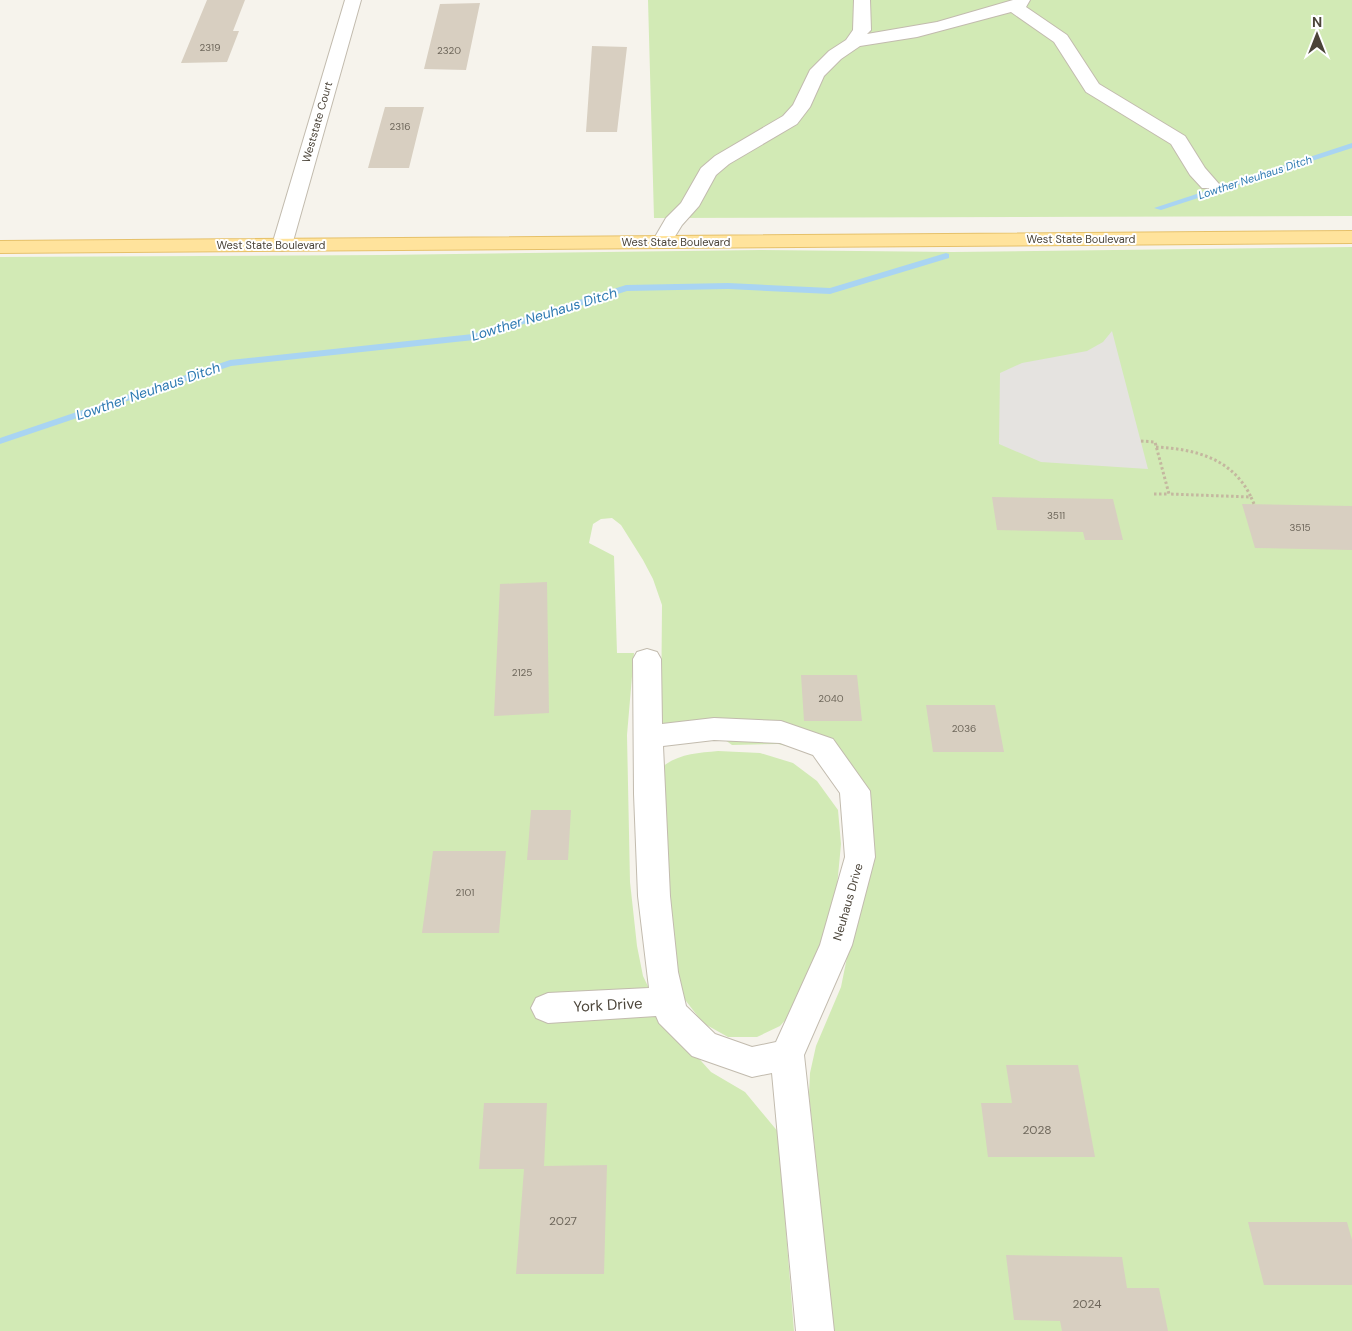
<svg xmlns="http://www.w3.org/2000/svg" width="1352" height="1331" font-family="'DM Sans',sans-serif">
	<style>
		.green { fill: #d2eab5 }
		.parking { fill: #e5e3e0 }
		.lines { fill: none; stroke-linecap: round; stroke-linejoin: round }
		.stream { fill: #a9d4f2; fill-rule: evenodd }
		.building { fill: #d8cfc1 }
		.minor-casing { stroke: #c2bbae; stroke-width: 2 }
		.major-casing { stroke: #e6c16a; stroke-width: 2 }
		.path { stroke: #c4b79f; stroke-width: 3; stroke-dasharray: 2.5 2.5; stroke-linecap: butt }
		.minor { fill: #fff; fill-rule: evenodd }
		.major { fill: #ffe39c; fill-rule: evenodd }
		.labels { text-anchor: middle; dominant-baseline: central; stroke-width: 4; stroke-linejoin: round; paint-order: stroke }
		.number-label { font-size: 10px; fill: #6e675b }
		.far-street-label { font-size: 11px; fill: #4b4439; stroke: #fff }
		.far-water-label { font-size: 11px; font-style: italic; fill: #2e7ab2; stroke: #fff }
		.street-label { font-size: 12px; fill: #4b4439; stroke: #fff }
		.near-number-label { font-size: 12px; fill: #6e675b }
		.water-label { font-size: 14px; font-style: italic; fill: #2e7ab2; stroke: #fff }
		.near-street-label { font-size: 15px; fill: #4b4439; stroke: #fff }
	</style>
	<rect width="100%" height="100%" fill="#f6f3ec"/>
	<path class="green" d="M 648,0 L 1352,0 L 1352,216 L 654,218 Z
		M 1352,247 L 1352,1331 L 834,1331 L 809,1095 L 810,1073 L 816,1046 L 841,987 L 861,888 L 867,825 L 822,761 L 803,750 L 778,744 L 732,745 L 721,737 L 673,737 L 661,723 L 662,605 L 653,579 L 643,560 L 621,525 L 612,518 L 601,519 L 593,524 L 589,543 L 614,556 L 617,653 L 634,653 L 627,735 L 630,882 L 637,946 L 643,976 L 657,1005 L 684,1042 L 711,1072 L 745,1092 L 784,1139 L 799,1202 L 785,1218 L 794,1331 L 0,1331 L 0,257 L 382,255 L 760,250 L 953,252 Z
		M 718,751 L 760,753 L 793,763 L 817,781 L 838,810 L 841,844 L 835,908 L 806,997 L 780,1026 L 757,1037 L 728,1037 L 703,1023 L 686,1001 L 674,992 L 661,768 C 677,754 697,753 718,751 Z"/>
	<path class="parking" d="M 1112,331 L 1148,469 L 1041,462 L 999,444 L 1000,373 L 1022,363 L 1087,351 L 1103,342 Z"/>
	<g class="lines">
		<path class="stream" d="M 1352,143 L 1352,148 L 1161,210 L 1154,208 Z
			M 946,253 L 949,254 L 949,258 L 830,294 L 728,289 L 627,291 L 474,340 L 231,366 L 0,444 L 0,438 L 230,360 L 473,334 L 626,285 L 728,283 L 830,288 Z"/>
	</g>
	<path class="building" d="M 207,0 L 245,0 L 233,31 L 239,31 L 227,62 L 181,63 Z
		M 480,3 L 466,70 L 424,69 L 440,4 Z
		M 592,46 L 627,47 L 617,132 L 586,132 Z
		M 385,107 L 424,107 L 409,168 L 368,168 Z
		M 992,497 L 1113,499 L 1123,540 L 1085,540 L 1083,532 L 997,530 Z
		M 1242,504 L 1352,506 L 1352,550 L 1255,548 Z
		M 547,582 L 549,713 L 494,716 L 500,584 Z
		M 801,675 L 857,675 L 862,721 L 804,721 Z
		M 926,705 L 995,705 L 1004,752 L 933,752 Z
		M 531,810 L 571,810 L 568,860 L 527,860 Z
		M 433,851 L 506,851 L 499,933 L 422,933 Z
		M 1006,1065 L 1078,1065 L 1095,1157 L 988,1157 L 981,1103 L 1012,1103 Z
		M 484,1103 L 547,1103 L 544,1166 L 607,1165 L 604,1274 L 516,1274 L 524,1169 L 479,1169 Z
		M 1248,1222 L 1347,1222 L 1352,1240 L 1352,1285 L 1264,1285 Z
		M 1006,1255 L 1122,1257 L 1127,1288 L 1159,1288 L 1168,1331 L 1062,1331 L 1060,1321 L 1014,1320 Z"/>
	<g class="lines">
		<defs>
			<path id="minor" d="M 345,0 L 361,0 L 292,245 L 289,249 L 282,251 L 275,249 L 272,245 Z
				M 854,0 L 870,0 L 871,30 L 867,34 L 937,22 L 1013,0 L 1030,0 L 1026,7 L 1067,35 L 1099,84 L 1185,136 L 1205,168 L 1219,184 L 1216,188 L 1202,188 L 1190,175 L 1171,144 L 1086,92 L 1054,42 L 1011,12 L 917,37 L 860,46 L 841,59 L 824,76 L 810,107 L 797,124 L 729,164 L 716,175 L 699,206 L 682,225 L 669,246 L 662,248 L 655,246 L 652,242 L 666,218 L 681,203 L 701,168 L 715,156 L 783,116 L 793,105 L 810,70 L 829,51 L 846,40 L 853,30 Z
				M 647,649 L 657,652 L 661,659 L 662,724 L 714,718 L 781,721 L 833,739 L 870,791 L 875,857 L 852,945 L 804,1055 L 834,1331 L 796,1331 L 772,1073 L 752,1077 L 692,1056 L 659,1023 L 656,1016 L 548,1023 L 536,1018 L 531,1008 L 536,998 L 548,993 L 649,988 L 638,896 L 634,794 L 633,659 L 637,652 ZM 714,740 L 780,743 L 813,755 L 840,793 L 845,857 L 820,945 L 776,1042 L 752,1047 L 715,1034 L 686,1006 L 678,972 L 670,896 L 663,746 Z"/>
			<path id="major" d="M 1352,231 L 1352,243 L 0,253 L 0,241 Z"/>
		</defs>
		<use href="#minor" class="minor-casing"/>
		<use href="#major" class="major-casing"/>
		<path class="path" d="M 1141,441 L 1155,442 L 1169,494 L 1251,497 L 1254,504
			M 1156,447 C 1196,449 1233,459 1251,497
			M 1154,494 L 1169,494"/>
		<use href="#minor" class="minor"/>
		<use href="#major" class="major"/>
	</g>
	<g class="labels">
		<g class="number-label">
			<text x="210" y="47">2319</text>
			<text x="449" y="50">2320</text>
			<text x="400" y="126">2316</text>
			<text x="1056" y="515">3511</text>
			<text x="1300" y="527">3515</text>
			<text x="522" y="672">2125</text>
			<text x="831" y="698">2040</text>
			<text x="964" y="728">2036</text>
			<text x="465" y="892">2101</text>
		</g>
		<g class="far-street-label">
			<text transform="translate(317 122) rotate(-74)">Weststate Court</text>
			<text x="1081" y="239">West State Boulevard</text>
			<text x="676" y="242">West State Boulevard</text>
			<text x="271" y="245">West State Boulevard</text>
		</g>
		<g class="far-water-label">
			<text transform="translate(1255 177) rotate(-18)">Lowther Neuhaus Ditch</text>
		</g>
		<g class="street-label">
			<text transform="translate(848 902) rotate(-74)">Neuhaus Drive</text>
		</g>
		<g class="near-number-label">
			<text x="1037" y="1130">2028</text>
			<text x="563" y="1221">2027</text>
			<text x="1087" y="1304">2024</text>
		</g>
		<g class="water-label">
			<text transform="translate(544 314) rotate(-17)">Lowther Neuhaus Ditch</text>
			<text transform="translate(148 391) rotate(-19)">Lowther Neuhaus Ditch</text>
		</g>
		<g class="near-street-label">
			<text transform="translate(608 1005) rotate(-3)">York Drive</text>
		</g>
	</g>
	<g transform="translate(1317 35)" stroke="#ffffff" stroke-width="4" paint-order="stroke">
	<path d="M0-4L9 19L0 12L-9 19Z" fill="#4b4439"/>
	<text y="-8" font-size="14" font-weight="bold" text-anchor="middle" fill="#4b4439">N</text>
	</g>
</svg>
